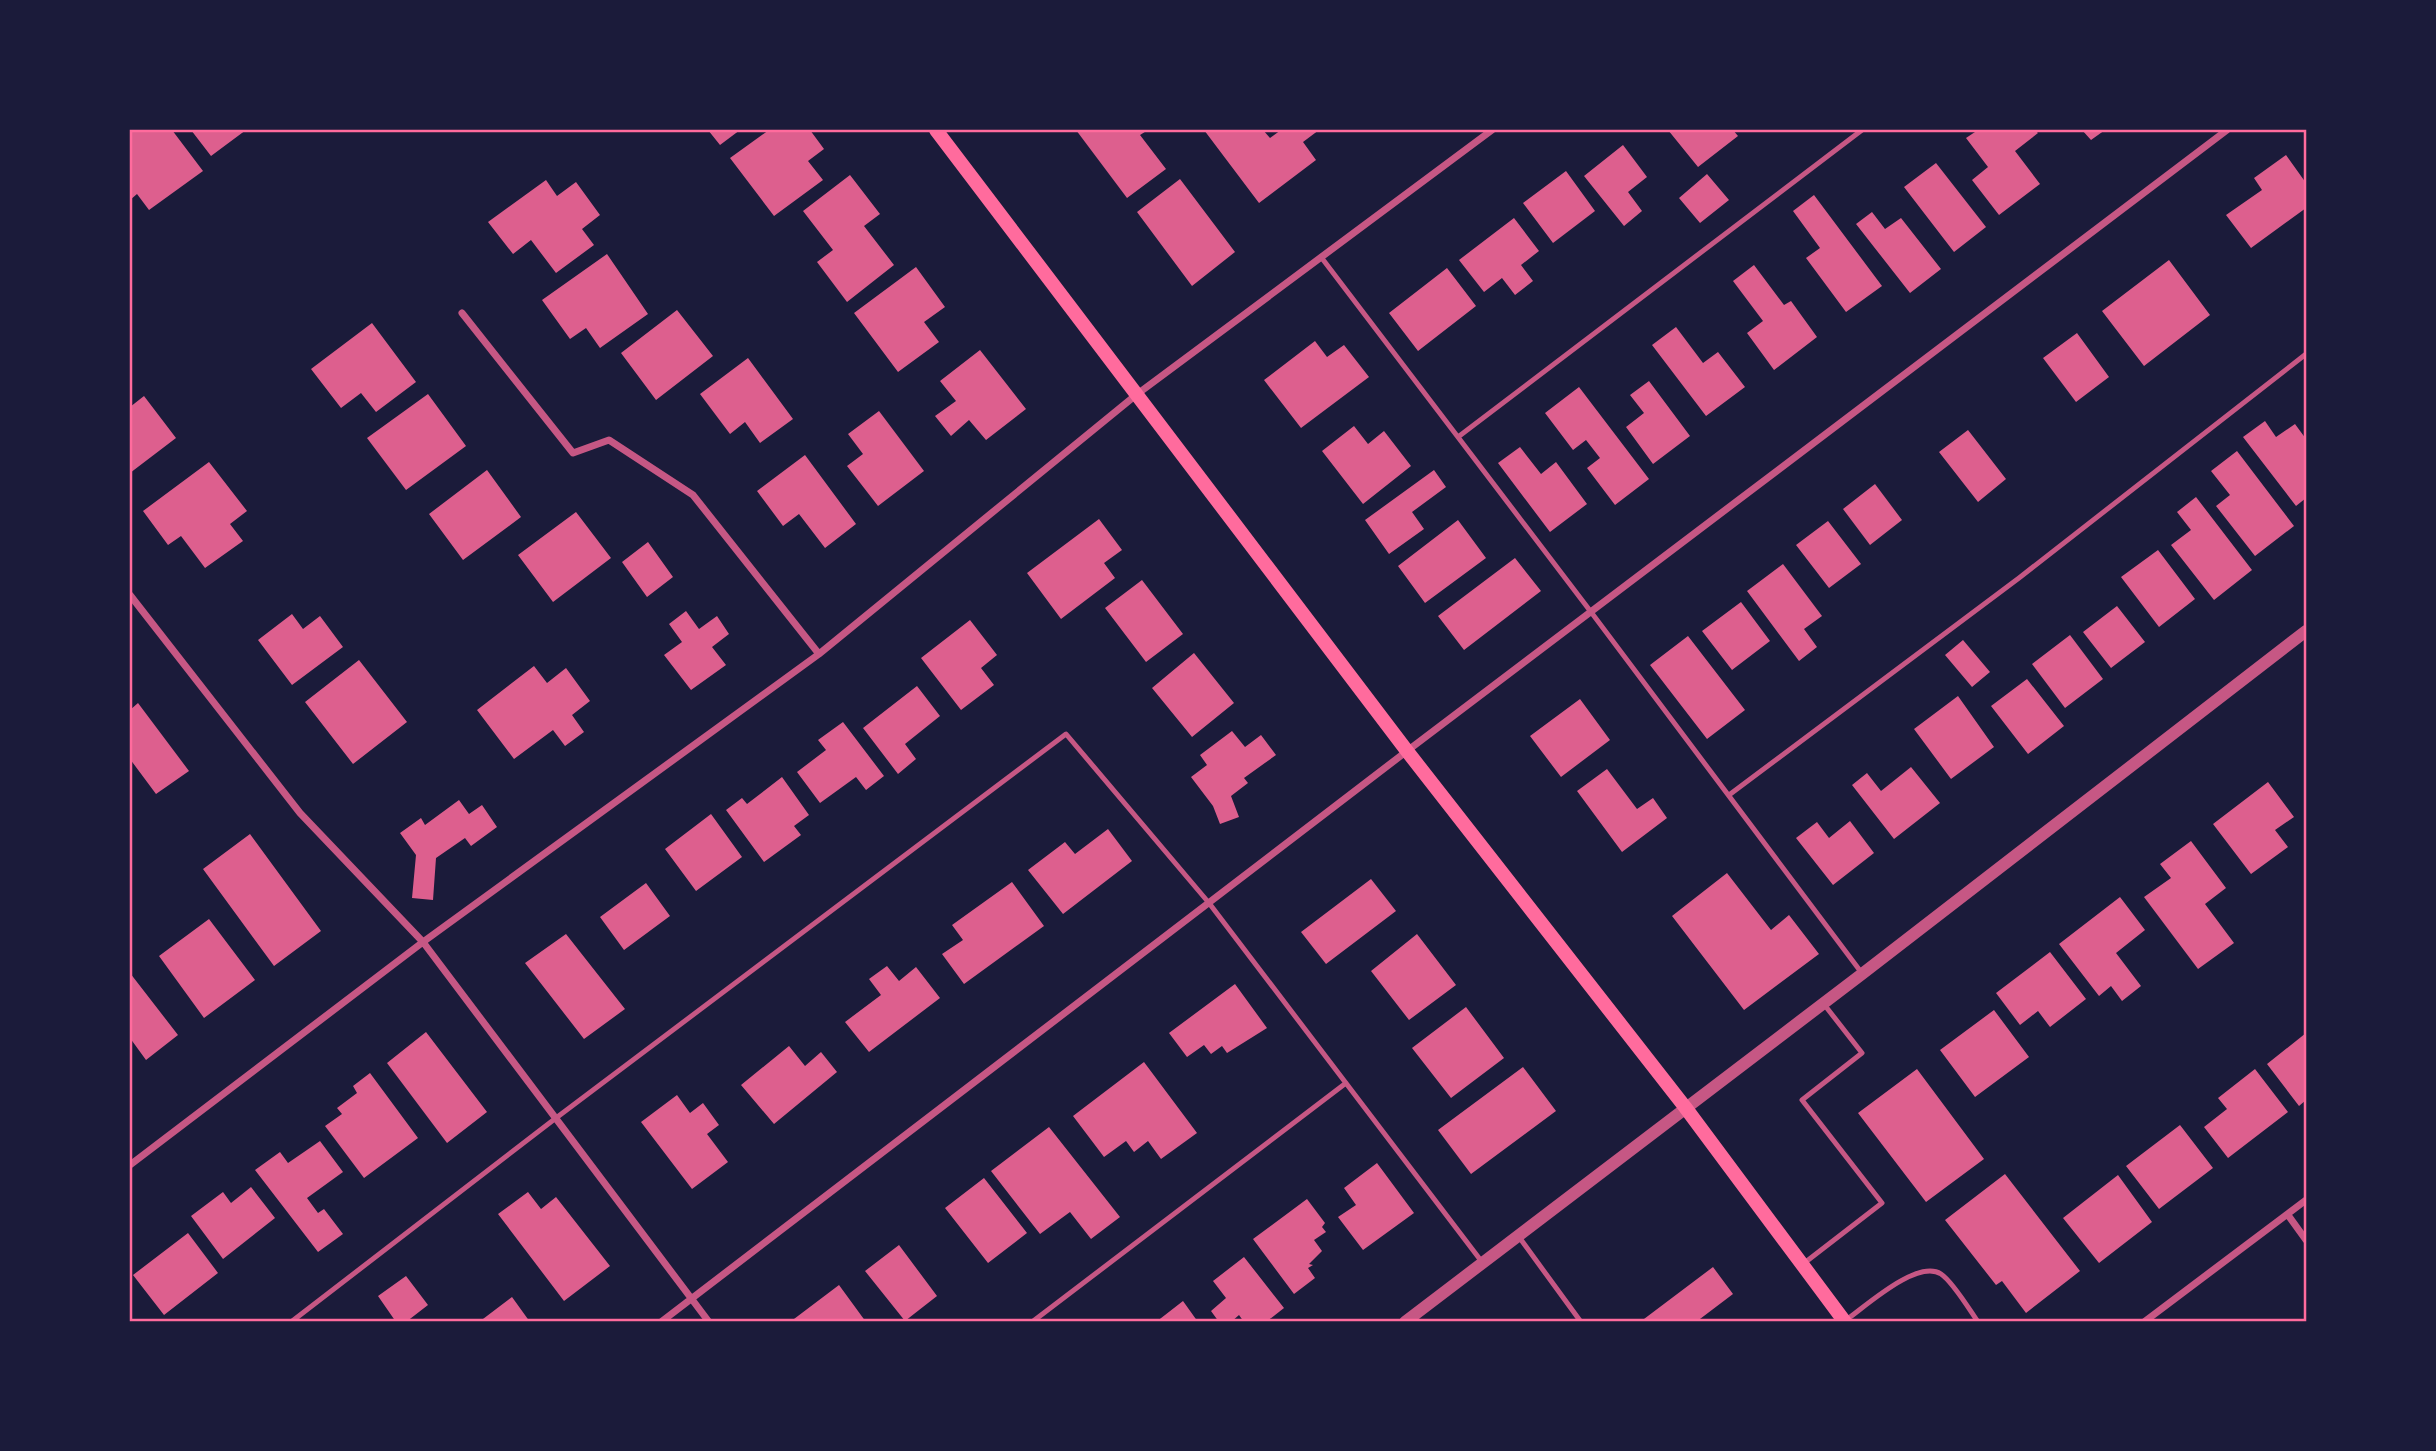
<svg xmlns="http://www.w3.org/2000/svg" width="2436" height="1451" font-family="Poppins,sans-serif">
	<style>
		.building { fill: #dd5f8e }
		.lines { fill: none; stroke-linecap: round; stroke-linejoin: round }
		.service { stroke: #c65784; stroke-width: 5 }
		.minor { stroke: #c65784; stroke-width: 7 }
		.tertiary { stroke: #c65784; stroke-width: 12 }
		.secondary { stroke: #ff6b9d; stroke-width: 14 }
		.neatline { fill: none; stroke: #ff6b9d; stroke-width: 2.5 }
	</style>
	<rect width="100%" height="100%" fill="#1b1b3a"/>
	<path class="building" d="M 130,130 L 172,130 L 203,171 L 149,210 L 137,194 L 130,200 L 130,152 L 132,150 L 130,147 Z
		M 191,130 L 246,130 L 211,156 Z
		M 708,130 L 740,130 L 720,145 Z
		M 769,130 L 810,130 L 824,149 L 808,161 L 823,180 L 774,216 L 730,158 Z
		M 1076,130 L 1148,130 L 1140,135 L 1166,169 L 1127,198 Z
		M 1204,130 L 1263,130 L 1270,138 L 1281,130 L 1319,130 L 1303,142 L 1316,160 L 1259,203 Z
		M 1668,130 L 1733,130 L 1738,136 L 1698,167 Z
		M 1978,130 L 2035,130 L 2038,133 L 2015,151 L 2040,184 L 1999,215 L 1972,180 L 1988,167 L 1966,138 Z
		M 2082,130 L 2105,130 L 2091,140 Z
		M 1623,145 L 1647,177 L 1628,192 L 1642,211 L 1624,226 L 1584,176 Z
		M 2286,155 L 2306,183 L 2306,208 L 2251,248 L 2226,215 L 2262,190 L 2254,178 Z
		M 1936,163 L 1986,227 L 1954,252 L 1904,187 Z
		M 1566,171 L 1595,211 L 1553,243 L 1523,203 Z
		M 1707,174 L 1729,200 L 1700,223 L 1679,198 Z
		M 850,175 L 880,214 L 864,226 L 894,265 L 847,302 L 817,262 L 833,250 L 803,211 Z
		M 1180,179 L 1235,252 L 1192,286 L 1137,212 Z
		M 546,180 L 557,196 L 576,182 L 600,215 L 582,229 L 594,245 L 556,273 L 531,240 L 513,254 L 488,222 Z
		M 1814,195 L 1882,286 L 1846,312 L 1806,258 L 1820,248 L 1793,211 Z
		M 1872,212 L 1885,229 L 1901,218 L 1941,269 L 1910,293 L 1856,224 Z
		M 1514,218 L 1539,251 L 1521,265 L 1533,281 L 1515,295 L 1502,278 L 1484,292 L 1459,260 Z
		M 607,254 L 648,314 L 600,348 L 586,328 L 570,339 L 542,300 Z
		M 2169,260 L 2210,315 L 2144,366 L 2102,311 Z
		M 1754,265 L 1784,305 L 1791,301 L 1817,337 L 1774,370 L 1747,333 L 1763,321 L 1733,281 Z
		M 916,267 L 945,307 L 924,322 L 939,342 L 898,372 L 854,313 Z
		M 1447,268 L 1476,306 L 1418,351 L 1389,313 Z
		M 677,310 L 713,356 L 656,400 L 621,353 Z
		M 372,323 L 416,382 L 376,412 L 361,393 L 341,408 L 311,369 Z
		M 1676,327 L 1703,363 L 1718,352 L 1745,387 L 1706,416 L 1652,345 Z
		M 2077,333 L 2109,377 L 2076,402 L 2043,358 Z
		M 1315,341 L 1327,357 L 1344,345 L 1369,377 L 1301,428 L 1264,380 Z
		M 980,350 L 1026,409 L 986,440 L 969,420 L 951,436 L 935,416 L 956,401 L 940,381 Z
		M 748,358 L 793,419 L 760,443 L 745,422 L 730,434 L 700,394 Z
		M 1649,381 L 1690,436 L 1653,464 L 1626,427 L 1644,413 L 1630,395 Z
		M 1579,387 L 1649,479 L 1615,505 L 1587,468 L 1600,458 L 1586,440 L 1573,450 L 1545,413 Z
		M 428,394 L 466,446 L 406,490 L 367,438 Z
		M 144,396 L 176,438 L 130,473 L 130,407 Z
		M 879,411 L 924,471 L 878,506 L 847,466 L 863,454 L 848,434 Z
		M 2265,421 L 2276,437 L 2295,424 L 2306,439 L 2306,498 L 2296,506 L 2243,437 Z
		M 1354,426 L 1368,444 L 1384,431 L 1411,466 L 1363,504 L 1322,451 Z
		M 1968,430 L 2006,479 L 1978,502 L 1939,452 Z
		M 1520,447 L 1541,474 L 1556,462 L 1587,504 L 1550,532 L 1498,463 Z
		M 2237,451 L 2294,526 L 2255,556 L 2216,506 L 2230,495 L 2211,471 Z
		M 805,455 L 856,524 L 825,548 L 799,514 L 783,526 L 757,491 Z
		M 209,462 L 247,511 L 230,524 L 243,541 L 205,568 L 181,536 L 168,545 L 143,511 Z
		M 487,470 L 521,517 L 463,560 L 429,514 Z
		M 1434,470 L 1446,487 L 1412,512 L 1424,529 L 1389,554 L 1365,520 Z
		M 1875,484 L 1902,520 L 1870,545 L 1843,509 Z
		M 2196,497 L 2252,570 L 2214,600 L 2171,545 L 2191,530 L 2177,512 Z
		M 576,512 L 611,558 L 553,602 L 518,555 Z
		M 1099,519 L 1122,550 L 1104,563 L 1115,578 L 1061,619 L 1027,573 Z
		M 1458,520 L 1486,558 L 1425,603 L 1398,566 Z
		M 1828,521 L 1861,564 L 1829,588 L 1796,545 Z
		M 648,542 L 673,577 L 647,597 L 622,562 Z
		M 2158,550 L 2195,599 L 2159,627 L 2121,577 Z
		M 1515,558 L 1541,591 L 1464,650 L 1438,616 Z
		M 1783,564 L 1822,616 L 1804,629 L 1817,647 L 1799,661 L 1747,591 Z
		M 1142,580 L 1183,634 L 1146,662 L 1105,608 Z
		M 1741,602 L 1770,641 L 1732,670 L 1702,631 Z
		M 2117,606 L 2145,642 L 2111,668 L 2083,632 Z
		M 686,611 L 699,629 L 717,616 L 729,634 L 712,647 L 726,665 L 691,690 L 664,655 L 682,642 L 669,624 Z
		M 292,614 L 303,629 L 320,616 L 343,647 L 292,685 L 258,640 Z
		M 970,620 L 997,655 L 981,668 L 994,685 L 961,710 L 921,658 Z
		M 2070,635 L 2103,679 L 2065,708 L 2032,664 Z
		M 1688,636 L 1745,710 L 1707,739 L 1650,665 Z
		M 1963,640 L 1990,672 L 1972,687 L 1945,655 Z
		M 1194,653 L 1234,703 L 1192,737 L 1152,688 Z
		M 359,660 L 407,722 L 353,764 L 305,702 Z
		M 534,666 L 547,683 L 566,668 L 590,701 L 572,715 L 584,732 L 565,746 L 553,730 L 514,759 L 477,710 Z
		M 2027,679 L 2064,726 L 2028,754 L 1991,706 Z
		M 917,686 L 940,716 L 905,744 L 916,759 L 898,774 L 863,728 Z
		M 1958,696 L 1994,747 L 1951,779 L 1914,729 Z
		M 1580,699 L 1610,740 L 1561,777 L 1530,736 Z
		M 138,703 L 189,771 L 156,794 L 130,759 L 130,710 Z
		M 843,722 L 884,776 L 866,790 L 856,777 L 820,803 L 797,772 L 826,750 L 818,740 Z
		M 1232,731 L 1245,747 L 1261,735 L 1276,755 L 1244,778 L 1248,783 L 1231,796 L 1239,817 L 1220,824 L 1213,806 L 1191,777 L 1207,765 L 1200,755 Z
		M 1911,767 L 1940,803 L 1894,839 L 1852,785 L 1867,773 L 1881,791 Z
		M 1607,769 L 1637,809 L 1653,798 L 1667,818 L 1622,852 L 1577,791 Z
		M 782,777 L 809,815 L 794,826 L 801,835 L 764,862 L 726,810 L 742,798 L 747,804 Z
		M 2268,782 L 2294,817 L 2275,830 L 2288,847 L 2251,874 L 2213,824 Z
		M 459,800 L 469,814 L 482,805 L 497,827 L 471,846 L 465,838 L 436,858 L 433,900 L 412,898 L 416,855 L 400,833 L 421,818 L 425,825 Z
		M 711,814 L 742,857 L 696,891 L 665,849 Z
		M 1850,821 L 1874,853 L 1833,885 L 1796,838 L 1817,822 L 1829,838 Z
		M 1108,829 L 1132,861 L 1063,914 L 1028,870 L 1065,842 L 1075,854 Z
		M 250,834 L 321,931 L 274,966 L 203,869 Z
		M 2191,841 L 2226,888 L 2205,904 L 2234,943 L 2198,969 L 2144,897 L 2171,878 L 2160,864 Z
		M 1727,873 L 1771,930 L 1789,915 L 1819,954 L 1744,1010 L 1672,916 Z
		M 1371,879 L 1396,911 L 1326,964 L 1301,932 Z
		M 1012,882 L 1044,926 L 964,984 L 942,954 L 963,940 L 952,925 Z
		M 646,883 L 670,916 L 624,950 L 600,917 Z
		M 2120,897 L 2145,930 L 2116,953 L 2141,986 L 2122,1001 L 2111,986 L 2099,996 L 2059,944 Z
		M 209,919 L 255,980 L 204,1018 L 159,956 Z
		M 566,934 L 625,1009 L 584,1039 L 525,963 Z
		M 1417,934 L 1456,985 L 1409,1020 L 1371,971 Z
		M 2050,952 L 2086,999 L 2050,1027 L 2038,1011 L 2020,1025 L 1996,993 Z
		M 887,966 L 899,981 L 916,967 L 940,998 L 869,1052 L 845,1022 L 881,995 L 869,979 Z
		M 130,973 L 178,1035 L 146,1060 L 130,1038 Z
		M 1235,984 L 1267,1028 L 1227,1053 L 1222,1046 L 1211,1054 L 1204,1045 L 1187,1057 L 1169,1033 Z
		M 1466,1007 L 1504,1058 L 1451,1098 L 1412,1048 Z
		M 1994,1010 L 2029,1057 L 1975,1097 L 1940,1050 Z
		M 426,1032 L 487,1112 L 447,1143 L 387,1063 Z
		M 2306,1033 L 2306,1100 L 2299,1106 L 2267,1064 Z
		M 789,1046 L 805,1066 L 821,1052 L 837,1072 L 774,1124 L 741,1085 Z
		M 1144,1062 L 1197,1133 L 1161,1159 L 1148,1141 L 1134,1152 L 1126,1141 L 1104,1157 L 1073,1116 Z
		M 1523,1067 L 1556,1111 L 1471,1174 L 1438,1130 Z
		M 1917,1069 L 1984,1159 L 1926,1202 L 1858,1113 Z
		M 2255,1069 L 2288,1112 L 2228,1158 L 2204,1127 L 2227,1109 L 2218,1098 Z
		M 370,1073 L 418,1138 L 364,1178 L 325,1126 L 342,1114 L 337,1108 L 357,1093 L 353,1086 Z
		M 677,1095 L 690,1113 L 703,1103 L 719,1125 L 707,1134 L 728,1162 L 692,1189 L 641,1122 Z
		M 2180,1125 L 2213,1168 L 2159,1209 L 2126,1166 Z
		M 1049,1127 L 1120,1217 L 1091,1239 L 1070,1212 L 1040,1234 L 991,1171 Z
		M 320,1141 L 343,1172 L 307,1198 L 318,1213 L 324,1209 L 343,1234 L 318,1252 L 255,1170 L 280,1152 L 288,1163 Z
		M 1377,1163 L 1414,1213 L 1363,1250 L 1338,1217 L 1356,1205 L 1344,1188 Z
		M 2005,1174 L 2080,1271 L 2026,1313 L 2002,1281 L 1996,1285 L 1945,1220 Z
		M 2118,1175 L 2152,1222 L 2099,1263 L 2063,1218 Z
		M 984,1178 L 1027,1233 L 988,1263 L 945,1208 Z
		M 251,1187 L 275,1218 L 223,1259 L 191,1216 L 223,1192 L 231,1203 Z
		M 528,1192 L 541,1209 L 556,1197 L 610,1266 L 564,1301 L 498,1214 Z
		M 1307,1199 L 1325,1223 L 1322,1227 L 1326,1232 L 1314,1240 L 1322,1251 L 1309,1264 L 1313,1265 L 1308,1268 L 1315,1278 L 1294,1294 L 1253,1239 Z
		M 188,1233 L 218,1273 L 164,1315 L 133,1275 Z
		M 899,1245 L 937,1296 L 905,1321 L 865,1271 Z
		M 1244,1257 L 1284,1308 L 1266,1322 L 1244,1322 L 1239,1315 L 1231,1322 L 1219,1322 L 1211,1311 L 1226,1298 L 1213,1281 Z
		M 1713,1267 L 1733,1294 L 1696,1322 L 1640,1322 Z
		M 406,1276 L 428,1305 L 406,1322 L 396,1322 L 378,1296 Z
		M 839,1285 L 866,1322 L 790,1322 Z
		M 512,1297 L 530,1322 L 479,1322 Z
		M 1183,1301 L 1198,1322 L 1156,1322 Z"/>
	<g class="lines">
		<path class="service" d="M 1321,257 L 1591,612 L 1861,972
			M 1458,437 L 1862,130
			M 1729,795 L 2019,578 L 2306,354
			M 1519,1237 L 1581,1322
			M 1803,1264 L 1882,1203 L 1802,1100 L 1862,1053 L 1823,1003
			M 1846,1320 C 1866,1306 1917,1259 1941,1274 C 1953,1282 1969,1309 1978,1322
			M 291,1322 L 556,1118 L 1066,734 L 1209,903 L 1482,1262
			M 1032,1322 L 1346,1083"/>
		<path class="minor" d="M 462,313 L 573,453 L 609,440 L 693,495 L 819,654
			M 130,595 L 300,813 L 423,942 L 709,1322
			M 130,1165 L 423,942 L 819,654 L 1136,395 L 1492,130
			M 2288,1215 L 2306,1240
			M 661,1322 L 1407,751 L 2227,130
			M 2144,1322 L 2306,1200"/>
		<path class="tertiary" d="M 1405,1322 L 1862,974 L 2306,631"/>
		<path class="secondary" d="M 936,130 L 1407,751 L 1685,1107 L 1845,1322"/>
	</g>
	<rect width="2436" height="1451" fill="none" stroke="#1b1b3a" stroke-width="262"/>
	<rect x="131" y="131" width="2174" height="1189" class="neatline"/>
</svg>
